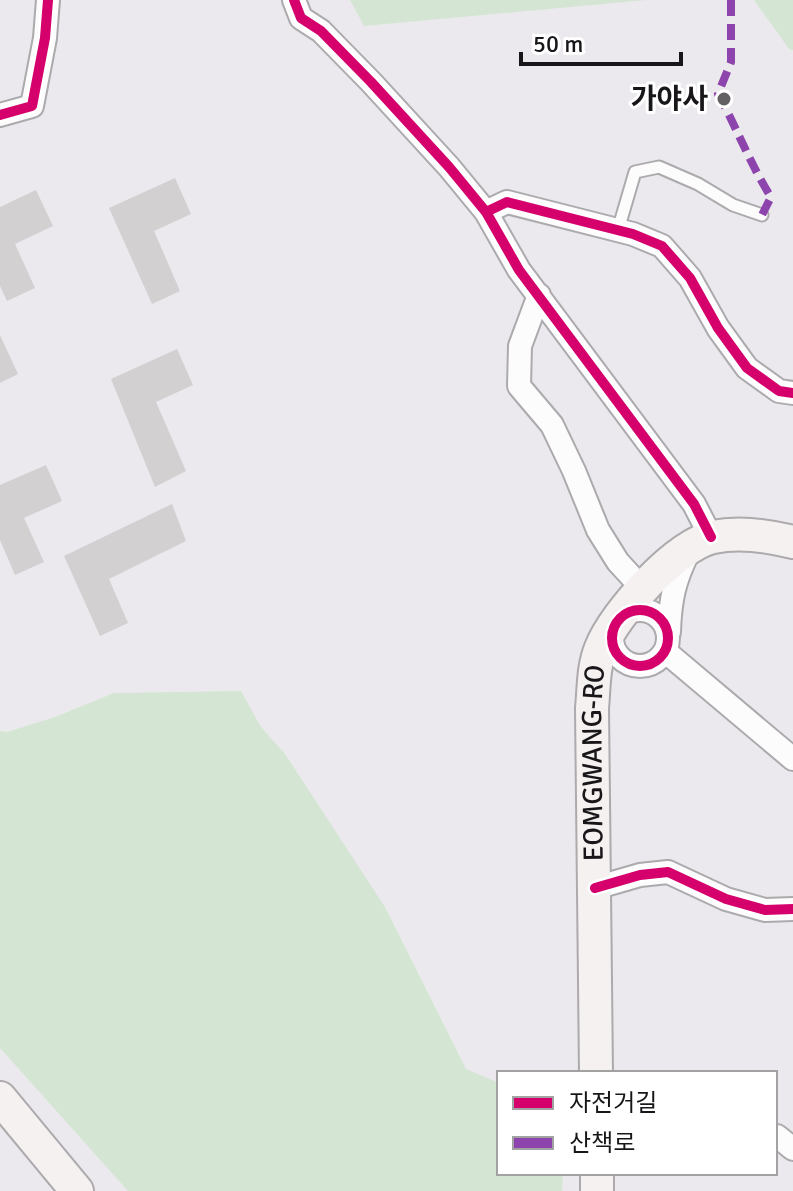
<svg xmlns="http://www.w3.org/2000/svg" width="793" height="1191" font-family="Signika,'Noto Sans KR',sans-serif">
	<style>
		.green { fill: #d4e6d3 }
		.building { fill: #d2d0d1 }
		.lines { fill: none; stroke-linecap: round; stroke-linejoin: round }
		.lane-casing { stroke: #acaaad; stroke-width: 15 }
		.street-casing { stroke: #acaaad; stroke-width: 26 }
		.secondary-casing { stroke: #acaaad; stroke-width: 36 }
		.lane { stroke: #fcfcfc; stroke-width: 11 }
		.street { stroke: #fcfcfc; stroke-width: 22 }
		.secondary { stroke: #f4f1f0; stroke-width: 32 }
		.quiet { stroke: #8e44ad; stroke-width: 8; stroke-dasharray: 16 8; stroke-linecap: butt }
		.cycleway-casing { stroke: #fff; stroke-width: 15 }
		.cycleway { stroke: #d6006c; stroke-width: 10 }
		.poi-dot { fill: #626063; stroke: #fff; stroke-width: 3 }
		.labels { text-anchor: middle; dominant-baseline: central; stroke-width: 6; stroke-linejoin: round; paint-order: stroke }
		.poi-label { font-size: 28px; font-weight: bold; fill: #181619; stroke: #fff; text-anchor: end }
		.street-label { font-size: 28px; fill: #181619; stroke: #fff }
	</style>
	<rect width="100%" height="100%" fill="#ebe9ed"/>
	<path class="green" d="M 350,0 L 646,0 L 364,26 Z
		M 754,0 L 793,0 L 793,50 L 789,49 Z
		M 241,691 L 261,727 L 285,754 L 385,907 L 466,1069 L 499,1083 L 499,1173 L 563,1173 L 562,1191 L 128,1191 L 0,1048 L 0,731 L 7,732 L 55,717 L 114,693 Z"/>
	<path class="building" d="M 175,178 L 191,214 L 154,231 L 180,291 L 152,304 L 109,208 Z
		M 36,190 L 53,226 L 15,244 L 35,288 L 7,301 L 0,286 L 0,207 Z
		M 0,335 L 18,374 L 0,383 Z
		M 177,349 L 193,385 L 156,402 L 186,471 L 155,487 L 111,379 Z
		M 46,465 L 62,501 L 24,518 L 44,562 L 15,575 L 0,540 L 0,485 Z
		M 172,504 L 186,541 L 109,579 L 128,623 L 100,636 L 64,556 Z"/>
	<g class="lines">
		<defs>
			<path id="lane" d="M 618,230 L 635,172 L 659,167 L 698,184 L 733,205 L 762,215"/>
			<path id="street" d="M 294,0 L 301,18 L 321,31 L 371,82 L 449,167 L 486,212 L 519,270 L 694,504 L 711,537
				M 0,115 L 32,106 L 45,38 L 48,0
				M 486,212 L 507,202 L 633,234 L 662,246 L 690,278 L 718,328 L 747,368 L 779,391 L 793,393
				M 539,295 L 520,346 L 519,386 L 552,425 L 574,471 L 598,530 L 618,562 L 642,588
				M612 638a28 28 0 1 1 56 0a28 28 0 1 1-56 0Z
				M 669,632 C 670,601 674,581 688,553
				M 666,652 L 793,759
				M 595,888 L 640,875 L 668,872 L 726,899 L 765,910 L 793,909
				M 777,1136 L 793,1149"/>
			<g id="secondary">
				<path id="s1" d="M 596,1073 L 592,708 C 594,688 593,667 601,648 C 615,613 675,546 713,537 C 738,532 769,536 793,542"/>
				<path d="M 0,1098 L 77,1191"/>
				<path d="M 597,1173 L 597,1191"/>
			</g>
		</defs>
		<use href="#lane" class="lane-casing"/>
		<use href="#street" class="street-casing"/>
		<use href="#secondary" class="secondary-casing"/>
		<use href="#lane" class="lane"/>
		<use href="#street" class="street"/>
		<use href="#secondary" class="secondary"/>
		<path class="quiet" d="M 731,0 L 731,62 L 718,94 C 737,128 750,164 771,197 L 762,215"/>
		<defs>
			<path id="cycleway" d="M 294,0 L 301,18 L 321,31 L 371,82 L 449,167 L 486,212 L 519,270 L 694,504 L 711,537
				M 0,115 L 32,106 L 45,38 L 48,0
				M 486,212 L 507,202 L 633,234 L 662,246 L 690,278 L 718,328 L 747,368 L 779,391 L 793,393
				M612 638a28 28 0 1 1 56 0a28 28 0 1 1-56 0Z
				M 595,888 L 640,875 L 668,872 L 726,899 L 765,910 L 793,909"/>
		</defs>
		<use href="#cycleway" class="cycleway-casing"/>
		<use href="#cycleway" class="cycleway"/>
	</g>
	<circle class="poi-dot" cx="724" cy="99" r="8"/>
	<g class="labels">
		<g class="poi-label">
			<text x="708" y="99">가야사</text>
		</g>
		<g class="street-label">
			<text stroke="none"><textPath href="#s1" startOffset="310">EOMGWANG-RO</textPath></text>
		</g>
	</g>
	<rect x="497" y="1071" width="280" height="104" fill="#ffffff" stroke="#a3a2a3" stroke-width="2"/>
	<rect x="513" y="1097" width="40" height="12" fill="#d6006c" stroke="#a3a2a3" stroke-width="2"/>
	<text x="569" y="1111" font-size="24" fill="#181619">자전거길</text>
	<rect x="513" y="1137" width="40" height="12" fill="#8e44ad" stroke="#a3a2a3" stroke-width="2"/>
	<text x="569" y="1151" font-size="24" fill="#181619">산책로</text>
	<path d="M521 52v12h160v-12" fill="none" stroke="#181619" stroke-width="4"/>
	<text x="533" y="52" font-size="24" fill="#181619" stroke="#ffffff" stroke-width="6" paint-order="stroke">50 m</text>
</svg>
